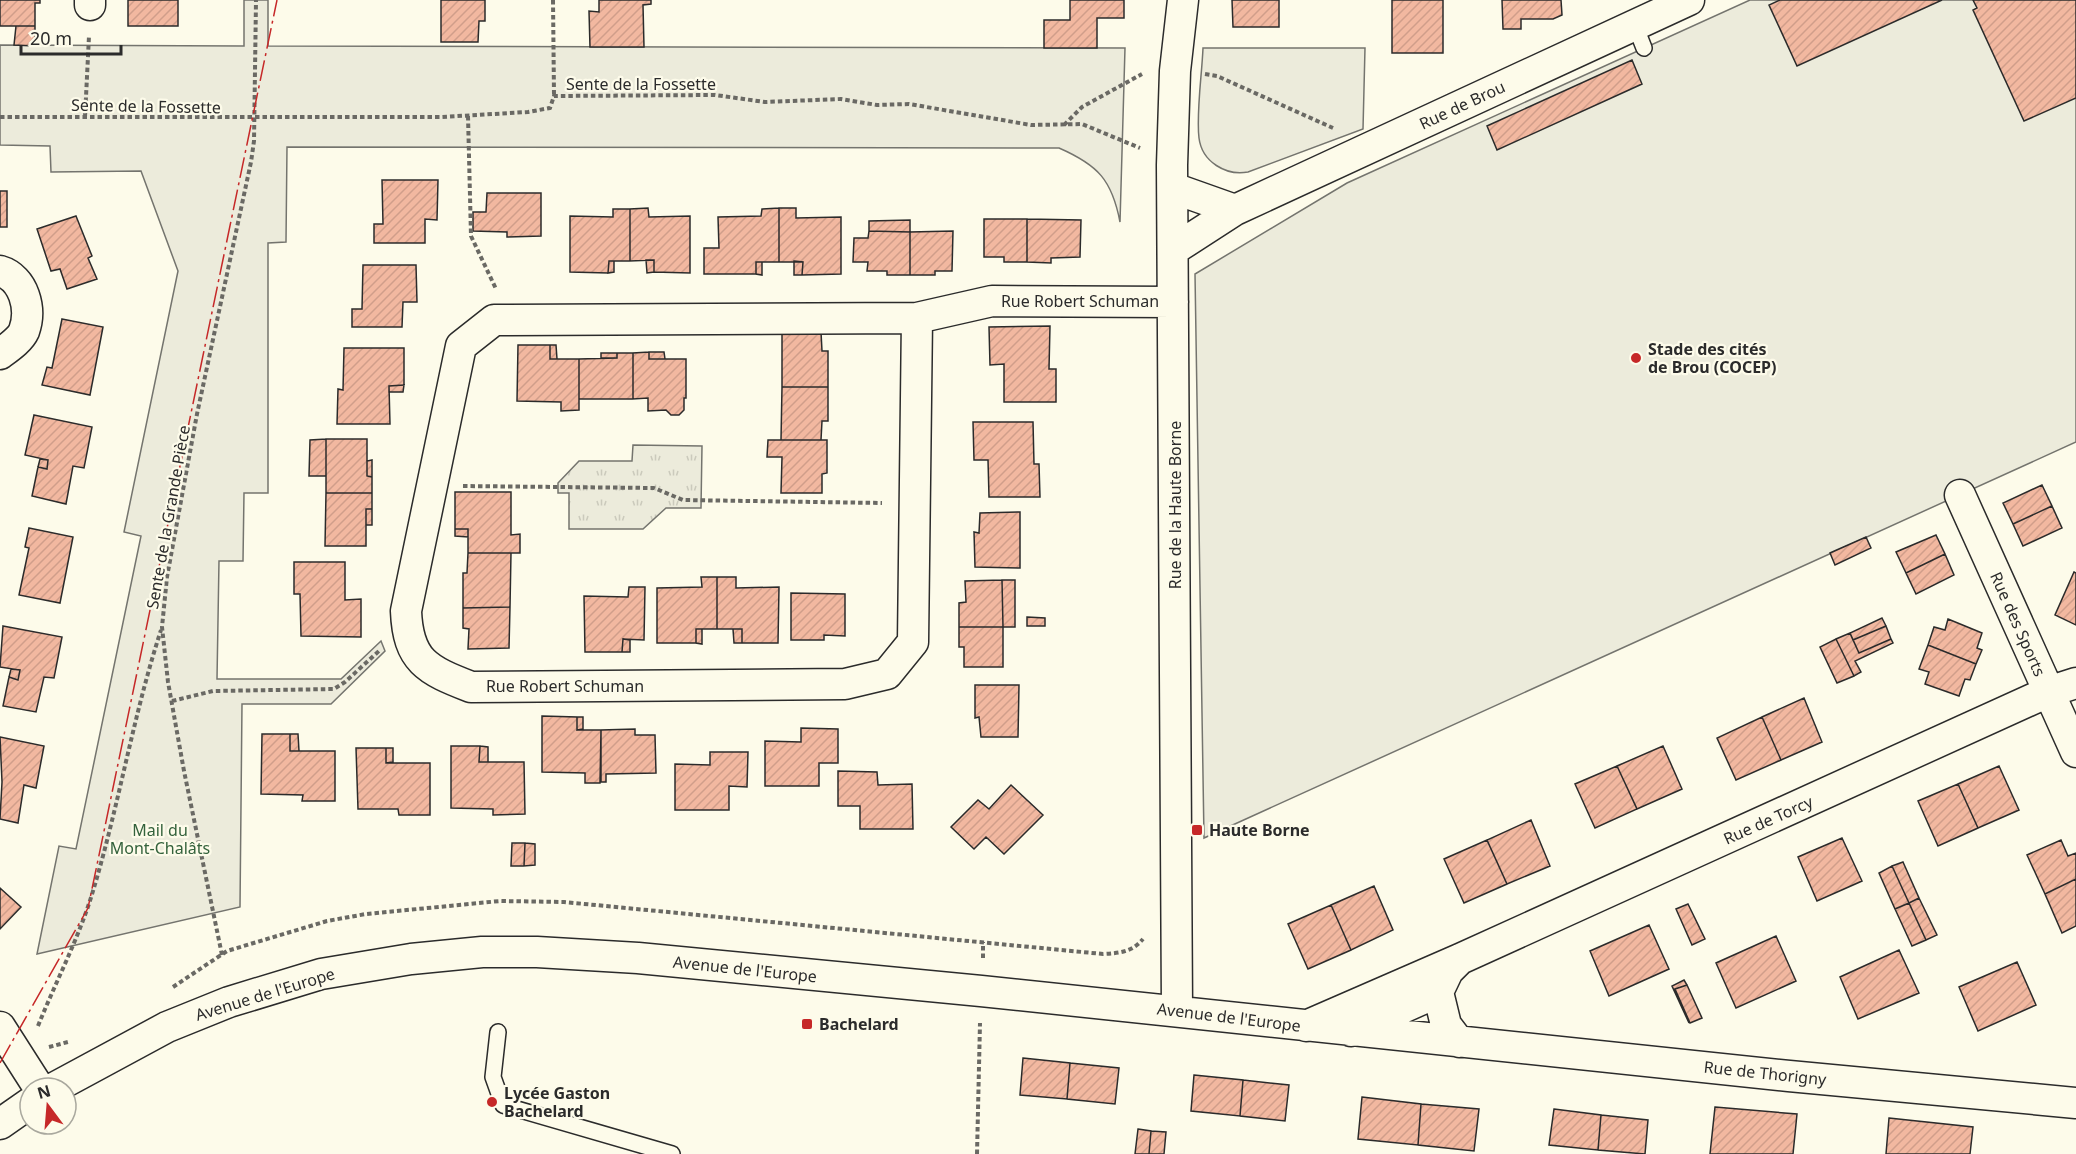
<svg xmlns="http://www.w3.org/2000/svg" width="2076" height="1154" font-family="'Noto Sans',sans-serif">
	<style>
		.grass { fill: url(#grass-tufts); stroke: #74746e; stroke-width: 1.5 }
		.park { fill: #ecebdb; stroke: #74746e; stroke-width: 1.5 }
		.building { fill: url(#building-hatch); stroke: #2b2b2b; stroke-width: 1.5 }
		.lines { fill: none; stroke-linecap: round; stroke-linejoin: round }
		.service-casing { stroke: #2b2b2b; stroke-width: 18 }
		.minor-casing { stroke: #2b2b2b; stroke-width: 33 }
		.path { stroke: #6a6964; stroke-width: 4; stroke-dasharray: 4.5 3; stroke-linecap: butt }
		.service { stroke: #fdfbea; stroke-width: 15 }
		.minor { stroke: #fdfbea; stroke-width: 30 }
		.power { stroke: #c62828; stroke-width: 1.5; stroke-dasharray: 21 4.5 3 4.5; stroke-linecap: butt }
		.poi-dot { fill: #c62828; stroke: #fdfbea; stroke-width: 2 }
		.labels { text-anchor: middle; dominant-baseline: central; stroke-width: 4.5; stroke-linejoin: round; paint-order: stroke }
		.street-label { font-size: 16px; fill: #2b2b2b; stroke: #fdfbea }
		.poi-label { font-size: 16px; font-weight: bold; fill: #2b2b2b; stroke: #fdfbea; text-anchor: start }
		.park-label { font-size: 16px; fill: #34623c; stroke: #fdfbea }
	</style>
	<defs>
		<pattern id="grass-tufts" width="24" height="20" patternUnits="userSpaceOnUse" patternTransform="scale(1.5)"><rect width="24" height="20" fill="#ecebdb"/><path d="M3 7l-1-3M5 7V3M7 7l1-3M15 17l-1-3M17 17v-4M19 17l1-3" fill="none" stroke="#cbcabc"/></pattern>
		<pattern id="building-hatch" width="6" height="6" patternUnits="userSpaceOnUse" patternTransform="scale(1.5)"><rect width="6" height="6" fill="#f2b8a0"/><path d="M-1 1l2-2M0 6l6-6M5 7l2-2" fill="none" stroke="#d09e8a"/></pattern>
	</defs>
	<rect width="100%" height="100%" fill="#fdfbea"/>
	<path class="grass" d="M 633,445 L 702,446 L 701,508 L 666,508 L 643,529 L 569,529 L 569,493 L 558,493 L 558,483 L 579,461 L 632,461 Z"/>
	<path class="park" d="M 244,0 L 268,0 L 268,46 L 1125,48 L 1120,222 C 1112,180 1098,165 1059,148 L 287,147 L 286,242 L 268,243 L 268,493 L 244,493 L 243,561 L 219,561 L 217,679 L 341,679 L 381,641 L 385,651 L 331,704 L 242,704 L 240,907 L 37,954 L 59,846 L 76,849 L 141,536 L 124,532 L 178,271 L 141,171 L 51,172 L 50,146 L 0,145 L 0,45 L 244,46 Z
		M 1750,0 L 2076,0 L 2076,442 L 1204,838 L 1195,274 L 1347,183 Z
		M 1203,48 L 1365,48 L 1363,129 L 1248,172 C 1226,176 1202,162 1199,138 C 1196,114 1202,74 1203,48 Z"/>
	<path class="building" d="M 0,0 L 40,0 L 40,3 L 35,3 L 35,26 L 0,26 Z
		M 128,0 L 178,0 L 178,26 L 128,26 Z
		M 441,0 L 485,0 L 485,21 L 479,21 L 478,42 L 441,42 Z
		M 599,0 L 651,0 L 651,4 L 643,5 L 644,47 L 590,47 L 589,11 L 599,12 Z
		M 1070,0 L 1124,0 L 1124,18 L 1097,18 L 1097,48 L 1044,48 L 1044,20 L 1070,20 Z
		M 1232,0 L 1279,0 L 1279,27 L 1233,27 Z
		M 1392,0 L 1443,0 L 1443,53 L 1392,53 Z
		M 1502,0 L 1561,0 L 1562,15 L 1553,19 L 1521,19 L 1521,29 L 1503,29 Z
		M 1780,0 L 1942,0 L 1797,66 L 1769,5 Z
		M 1973,0 L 2076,0 L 2076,98 L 2024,121 L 1973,10 L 1977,8 Z
		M 16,26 L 35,26 L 35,46 L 14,45 Z
		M 1632,60 L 1642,84 L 1497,150 L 1487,126 Z
		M 382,180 L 438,180 L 437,220 L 425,219 L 425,243 L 374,243 L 374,224 L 383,224 Z
		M 0,191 L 7,191 L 7,227 L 0,227 Z
		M 487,193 L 541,193 L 541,236 L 507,237 L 507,232 L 473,231 L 473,212 L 486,212 Z
		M 648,208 L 649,217 L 690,216 L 690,273 L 654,272 L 654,260 L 630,261 L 630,209 Z
		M 779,208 L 796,208 L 796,218 L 841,217 L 841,274 L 802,275 L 803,262 L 779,262 Z
		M 779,208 L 779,262 L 756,262 L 756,274 L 704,274 L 704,248 L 719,248 L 718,217 L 761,216 L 762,209 Z
		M 613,209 L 630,209 L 630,261 L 609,261 L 608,273 L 570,272 L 570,216 L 613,217 Z
		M 76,216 L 92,256 L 88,258 L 97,279 L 67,289 L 60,269 L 51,271 L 37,229 Z
		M 984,219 L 1027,219 L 1027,262 L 1004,262 L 1004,257 L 984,257 Z
		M 1027,219 L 1081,220 L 1080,257 L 1051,258 L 1051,263 L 1027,262 Z
		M 910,220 L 910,232 L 869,231 L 869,221 Z
		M 869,231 L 910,232 L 910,275 L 887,275 L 887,271 L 867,271 L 868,262 L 853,262 L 854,238 L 868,238 Z
		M 953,231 L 952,271 L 935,271 L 935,275 L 910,275 L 910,232 Z
		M 646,260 L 654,260 L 654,272 L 647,273 Z
		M 609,261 L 614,261 L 614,272 L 608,273 Z
		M 794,261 L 803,262 L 802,275 L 794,275 Z
		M 756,262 L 762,262 L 762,275 L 756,274 Z
		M 363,265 L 416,265 L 417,302 L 403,302 L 402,327 L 352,327 L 352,309 L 362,309 Z
		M 62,319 L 103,327 L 90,395 L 42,385 L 47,367 L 52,368 Z
		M 1050,326 L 1049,369 L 1056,369 L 1056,402 L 1004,402 L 1004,364 L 990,365 L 989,327 Z
		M 782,332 L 821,332 L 822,351 L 828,351 L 828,387 L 782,387 Z
		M 518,345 L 550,345 L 550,359 L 579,359 L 579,410 L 561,411 L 561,402 L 517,401 Z
		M 550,345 L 556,345 L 557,359 L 550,359 Z
		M 344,348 L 404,348 L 404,385 L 389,386 L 390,424 L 337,424 L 338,389 L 343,390 Z
		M 649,352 L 664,352 L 665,359 L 649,359 Z
		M 649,352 L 649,359 L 686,359 L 686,398 L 684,398 L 684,410 L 679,415 L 671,415 L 666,410 L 648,411 L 648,398 L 633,399 L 633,353 Z
		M 601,353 L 617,353 L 617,358 L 601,358 Z
		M 617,353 L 633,353 L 633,399 L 579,399 L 579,359 L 617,358 Z
		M 404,385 L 403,392 L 389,392 L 389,386 Z
		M 782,387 L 828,387 L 828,421 L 822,421 L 821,440 L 781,440 Z
		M 34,415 L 92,427 L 84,468 L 73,466 L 66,504 L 32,496 L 38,467 L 47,469 L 48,460 L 25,455 Z
		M 973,422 L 1033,422 L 1034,464 L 1039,464 L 1040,497 L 989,497 L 988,460 L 974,460 Z
		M 326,439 L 326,476 L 309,476 L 310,440 Z
		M 326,439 L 367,439 L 367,476 L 372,477 L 372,493 L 326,493 Z
		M 768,440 L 827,440 L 827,473 L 822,474 L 822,493 L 781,493 L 782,457 L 767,457 Z
		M 40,459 L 48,460 L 47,469 L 38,467 Z
		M 372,460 L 372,477 L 367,476 L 367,461 Z
		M 2042,485 L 2052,506 L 2013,524 L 2003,503 Z
		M 455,492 L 511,492 L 511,535 L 520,534 L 520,553 L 468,553 L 468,529 L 455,529 Z
		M 326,493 L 372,493 L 372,509 L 366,509 L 366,546 L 325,546 Z
		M 2052,506 L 2062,528 L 2023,546 L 2013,524 Z
		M 366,509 L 372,509 L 372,525 L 366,525 Z
		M 1020,512 L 1020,568 L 975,567 L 974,532 L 979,533 L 980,513 Z
		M 29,528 L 73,537 L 60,603 L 19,595 L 29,548 L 25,547 Z
		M 455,529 L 468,529 L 468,537 L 455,536 Z
		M 1936,535 L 1945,554 L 1906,573 L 1896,552 Z
		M 1866,537 L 1871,548 L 1835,565 L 1830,553 Z
		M 468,553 L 511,553 L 510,607 L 463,608 L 463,573 L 467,573 Z
		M 1945,554 L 1954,575 L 1916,594 L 1906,573 Z
		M 294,562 L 345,562 L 345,600 L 361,599 L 361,637 L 301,636 L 300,594 L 294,594 Z
		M 2074,572 L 2076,573 L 2076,625 L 2055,615 Z
		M 701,577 L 717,577 L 717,629 L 696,629 L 696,643 L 657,643 L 657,588 L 702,587 Z
		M 717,577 L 736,577 L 736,588 L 779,587 L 778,643 L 742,643 L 742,629 L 717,629 Z
		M 1002,580 L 1015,580 L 1015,627 L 1003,627 Z
		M 1002,580 L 1003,627 L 959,627 L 959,603 L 966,602 L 965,581 Z
		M 629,587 L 645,587 L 644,640 L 623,639 L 622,652 L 585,652 L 584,596 L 628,597 Z
		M 791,593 L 845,594 L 845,636 L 824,635 L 824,640 L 791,640 Z
		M 510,607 L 509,648 L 468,649 L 469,629 L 463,628 L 463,608 Z
		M 1027,617 L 1045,618 L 1045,626 L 1027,626 Z
		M 1882,618 L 1886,626 L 1853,640 L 1850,633 Z
		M 1948,619 L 1982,633 L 1977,648 L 1982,650 L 1976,664 L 1928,645 L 1934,627 L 1945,630 Z
		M 3,626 L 62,637 L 54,678 L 44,677 L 36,712 L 3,706 L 9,677 L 18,680 L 20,670 L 0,667 Z
		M 1886,626 L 1891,639 L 1859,653 L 1853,640 Z
		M 959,627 L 1003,627 L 1003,667 L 964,667 L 964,647 L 959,647 Z
		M 696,629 L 702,629 L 702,644 L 696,643 Z
		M 733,629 L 742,629 L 742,643 L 734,643 Z
		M 1850,633 L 1859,653 L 1891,639 L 1893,643 L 1855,661 L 1861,672 L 1854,676 L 1836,639 Z
		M 623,639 L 630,640 L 630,652 L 622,652 Z
		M 1836,639 L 1854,676 L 1837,683 L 1820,647 Z
		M 1928,645 L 1976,664 L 1970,680 L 1965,679 L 1959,696 L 1925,684 L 1929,672 L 1919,669 Z
		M 11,669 L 20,670 L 18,680 L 9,677 Z
		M 975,685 L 1019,685 L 1018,737 L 981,737 L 979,717 L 975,718 Z
		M 1804,698 L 1822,742 L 1781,760 L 1762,717 Z
		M 542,716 L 577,717 L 577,730 L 601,730 L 600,783 L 585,783 L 585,773 L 542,772 Z
		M 577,717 L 583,717 L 583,729 L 577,730 Z
		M 1762,717 L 1781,760 L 1736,780 L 1717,738 Z
		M 801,728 L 838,729 L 838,763 L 819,763 L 819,786 L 765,786 L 765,741 L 801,742 Z
		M 635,729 L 635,735 L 655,735 L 656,773 L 606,774 L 606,782 L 601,782 L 601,730 Z
		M 262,734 L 290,734 L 290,751 L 335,751 L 335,801 L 302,801 L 303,795 L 261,794 Z
		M 290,734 L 298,734 L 299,751 L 290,751 Z
		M 0,737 L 44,746 L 36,788 L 24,785 L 18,823 L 0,819 L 2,782 Z
		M 451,746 L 480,746 L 479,762 L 524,762 L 525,814 L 493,815 L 493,809 L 451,808 Z
		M 480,746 L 488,747 L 488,762 L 479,762 Z
		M 1663,746 L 1682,789 L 1637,809 L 1617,766 Z
		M 356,748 L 386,748 L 386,763 L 430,763 L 430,815 L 399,815 L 398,809 L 358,809 Z
		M 386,748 L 393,748 L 393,762 L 386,763 Z
		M 710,752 L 748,752 L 747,787 L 729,786 L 729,810 L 675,810 L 675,764 L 710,765 Z
		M 1617,766 L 1637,809 L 1595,828 L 1575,784 Z
		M 1999,766 L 2019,810 L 1978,828 L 1958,784 Z
		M 838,771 L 877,772 L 878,785 L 912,784 L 913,829 L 860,829 L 860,806 L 838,806 Z
		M 1958,784 L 1978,828 L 1938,846 L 1918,801 Z
		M 1011,785 L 1043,815 L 1004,854 L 986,837 L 974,849 L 951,827 L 978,800 L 989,809 Z
		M 1531,820 L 1550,866 L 1507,884 L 1487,840 Z
		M 1842,838 L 1862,881 L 1817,901 L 1798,857 Z
		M 1487,840 L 1507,884 L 1464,903 L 1444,859 Z
		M 2061,840 L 2068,856 L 2076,853 L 2076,879 L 2045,894 L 2027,855 Z
		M 512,843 L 525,843 L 524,866 L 511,866 Z
		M 525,843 L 535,844 L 535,865 L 524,866 Z
		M 1903,862 L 1919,898 L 1909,903 L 1892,866 Z
		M 1892,866 L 1909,903 L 1895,909 L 1879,873 Z
		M 2076,879 L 2076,926 L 2062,933 L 2045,894 Z
		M 1374,886 L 1393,930 L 1351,950 L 1331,905 Z
		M 0,888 L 21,907 L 0,929 Z
		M 1919,898 L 1937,935 L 1926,940 L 1909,903 Z
		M 1909,903 L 1926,940 L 1912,946 L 1895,909 Z
		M 1688,904 L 1705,939 L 1692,945 L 1676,909 Z
		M 1331,905 L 1351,950 L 1308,969 L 1288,924 Z
		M 1649,925 L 1669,969 L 1609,996 L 1590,951 Z
		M 1776,936 L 1796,981 L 1736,1008 L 1716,963 Z
		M 1899,950 L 1919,993 L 1858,1019 L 1840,977 Z
		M 2017,962 L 2036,1005 L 1978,1031 L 1959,987 Z
		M 1684,980 L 1687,985 L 1675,989 L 1689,1023 L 1672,986 Z
		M 1687,985 L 1702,1018 L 1690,1023 L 1675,989 Z
		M 1023,1058 L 1070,1063 L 1067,1099 L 1020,1095 Z
		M 1070,1063 L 1119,1068 L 1115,1104 L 1067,1099 Z
		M 1194,1075 L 1243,1080 L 1240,1116 L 1191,1111 Z
		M 1243,1080 L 1289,1085 L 1285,1121 L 1240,1116 Z
		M 1362,1097 L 1421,1104 L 1418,1145 L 1358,1139 Z
		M 1421,1104 L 1479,1109 L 1474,1151 L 1418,1145 Z
		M 1715,1107 L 1797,1114 L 1793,1154 L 1710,1154 Z
		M 1554,1109 L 1601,1115 L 1598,1150 L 1549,1145 Z
		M 1601,1115 L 1648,1120 L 1645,1154 L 1598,1150 Z
		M 1889,1118 L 1973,1127 L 1970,1154 L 1886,1154 Z
		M 1138,1129 L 1151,1131 L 1149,1154 L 1135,1154 Z
		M 1151,1131 L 1166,1132 L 1164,1154 L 1149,1154 Z"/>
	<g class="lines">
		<defs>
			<path id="service" d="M 1635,25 L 1644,48
				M 498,1032 L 493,1077 L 503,1105 L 672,1154"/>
			<path id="minor" d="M 90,5 L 90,0
				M 1173,188 L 1235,210
				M 1173,250 L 1235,210 L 1689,0
				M 0,271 C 24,278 32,309 24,331 C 20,340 8,348 0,354
				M 917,318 L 913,642 L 887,674 L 845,684 L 471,687 C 427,670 408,661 406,611 L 461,346 L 494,320 L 917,318 L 992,301 L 1173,302
				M 1960,495 L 2076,752
				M 1177,1010 L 1172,165 L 1175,71 L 1183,0
				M 1306,1026 L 1460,959 L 2048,692 L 2076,683
				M 0,1027 L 39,1088
				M 1351,1031 L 1438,992
				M 1459,1042 L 1446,1025 L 1438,992 L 1448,971 L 1460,959
				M 54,1088 L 167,1027 L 229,1002 L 321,974 L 411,959 L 482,952 L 537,952 L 638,958 L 981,991 L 1789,1076 L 2076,1103
				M 0,1124 L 30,1103"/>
		</defs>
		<use href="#service" class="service-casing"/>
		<use href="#minor" class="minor-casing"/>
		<path class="path" d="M 553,0 L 554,96
			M 1205,74 L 1217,76 L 1333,128
			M 468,116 L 471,236 L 496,289
			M 0,117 L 442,117 L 528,112 L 550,108 L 554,96 L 715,95 L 765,102 L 841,99 L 877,105 L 909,104 L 1031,125 L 1082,124 L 1140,148
			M 85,117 L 89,36
			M 1064,125 L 1082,107 L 1142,74
			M 463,486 L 654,488 L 683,500 L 882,503
			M 172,701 L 213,691 L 334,689 L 345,682 L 380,650
			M 222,955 L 184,771 L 168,682 L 162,627 L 167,577 L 197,414 L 251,162 L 254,141 L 256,0
			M 983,958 L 983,942
			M 173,987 L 227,951 L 327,921 L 366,914 L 500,901 L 564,902 L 1103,954 C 1120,953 1132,952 1143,939
			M 38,1026 C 56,981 79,938 93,891 C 119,805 133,716 161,630
			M 49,1047 L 68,1042
			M 977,1154 L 980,1023"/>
		<use href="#service" class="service"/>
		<use href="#minor" class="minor"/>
		<path class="power" d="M 0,1063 L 88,908 L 277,0"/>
	</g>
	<g class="poi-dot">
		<circle cx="1636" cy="358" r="6"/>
		<rect x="1191" y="824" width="12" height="12" rx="3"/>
		<rect x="801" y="1018" width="12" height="12" rx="3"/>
		<circle cx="492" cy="1102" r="6"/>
	</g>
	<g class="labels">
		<g class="street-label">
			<text x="641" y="84">Sente de la Fossette</text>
			<text transform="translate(1462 105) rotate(-25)">Rue de Brou</text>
			<text transform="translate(146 106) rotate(1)">Sente de la Fossette</text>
			<text x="1080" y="301">Rue Robert Schuman</text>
			<text transform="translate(1175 505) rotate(-90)">Rue de la Haute Borne</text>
			<text transform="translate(168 517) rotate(-80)">Sente de la Grande Pièce</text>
			<text transform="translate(2018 624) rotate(66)">Rue des Sports</text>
			<text x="565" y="686">Rue Robert Schuman</text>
			<text transform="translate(1768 820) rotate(-24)">Rue de Torcy</text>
			<text transform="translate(745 969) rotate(6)">Avenue de l'Europe</text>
			<text transform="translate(265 994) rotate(-17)">Avenue de l'Europe</text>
			<text transform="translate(1229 1017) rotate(7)">Avenue de l'Europe</text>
			<text transform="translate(1765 1073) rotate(6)">Rue de Thorigny</text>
		</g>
		<g class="poi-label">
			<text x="1648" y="349">Stade des cités<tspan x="1648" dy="18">de Brou (COCEP)</tspan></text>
			<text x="1209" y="830">Haute Borne</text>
			<text x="819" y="1024">Bachelard</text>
			<text x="504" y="1093">Lycée Gaston<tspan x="504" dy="18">Bachelard</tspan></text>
		</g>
		<g class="park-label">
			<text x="160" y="830">Mail du<tspan x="160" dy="18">Mont-Chalâts</tspan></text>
		</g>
	</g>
	<g transform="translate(48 1106) rotate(344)"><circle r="28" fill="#fdfbea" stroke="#a9a89e" stroke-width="1.5"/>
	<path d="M0-4.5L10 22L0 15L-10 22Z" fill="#c62828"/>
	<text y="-9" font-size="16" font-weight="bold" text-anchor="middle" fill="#2b2b2b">N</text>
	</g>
	<path d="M21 45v9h100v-9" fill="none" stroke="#2b2b2b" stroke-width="3"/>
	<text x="30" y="45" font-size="18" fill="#2b2b2b" stroke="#fdfbea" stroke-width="4.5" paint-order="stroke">20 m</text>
</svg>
